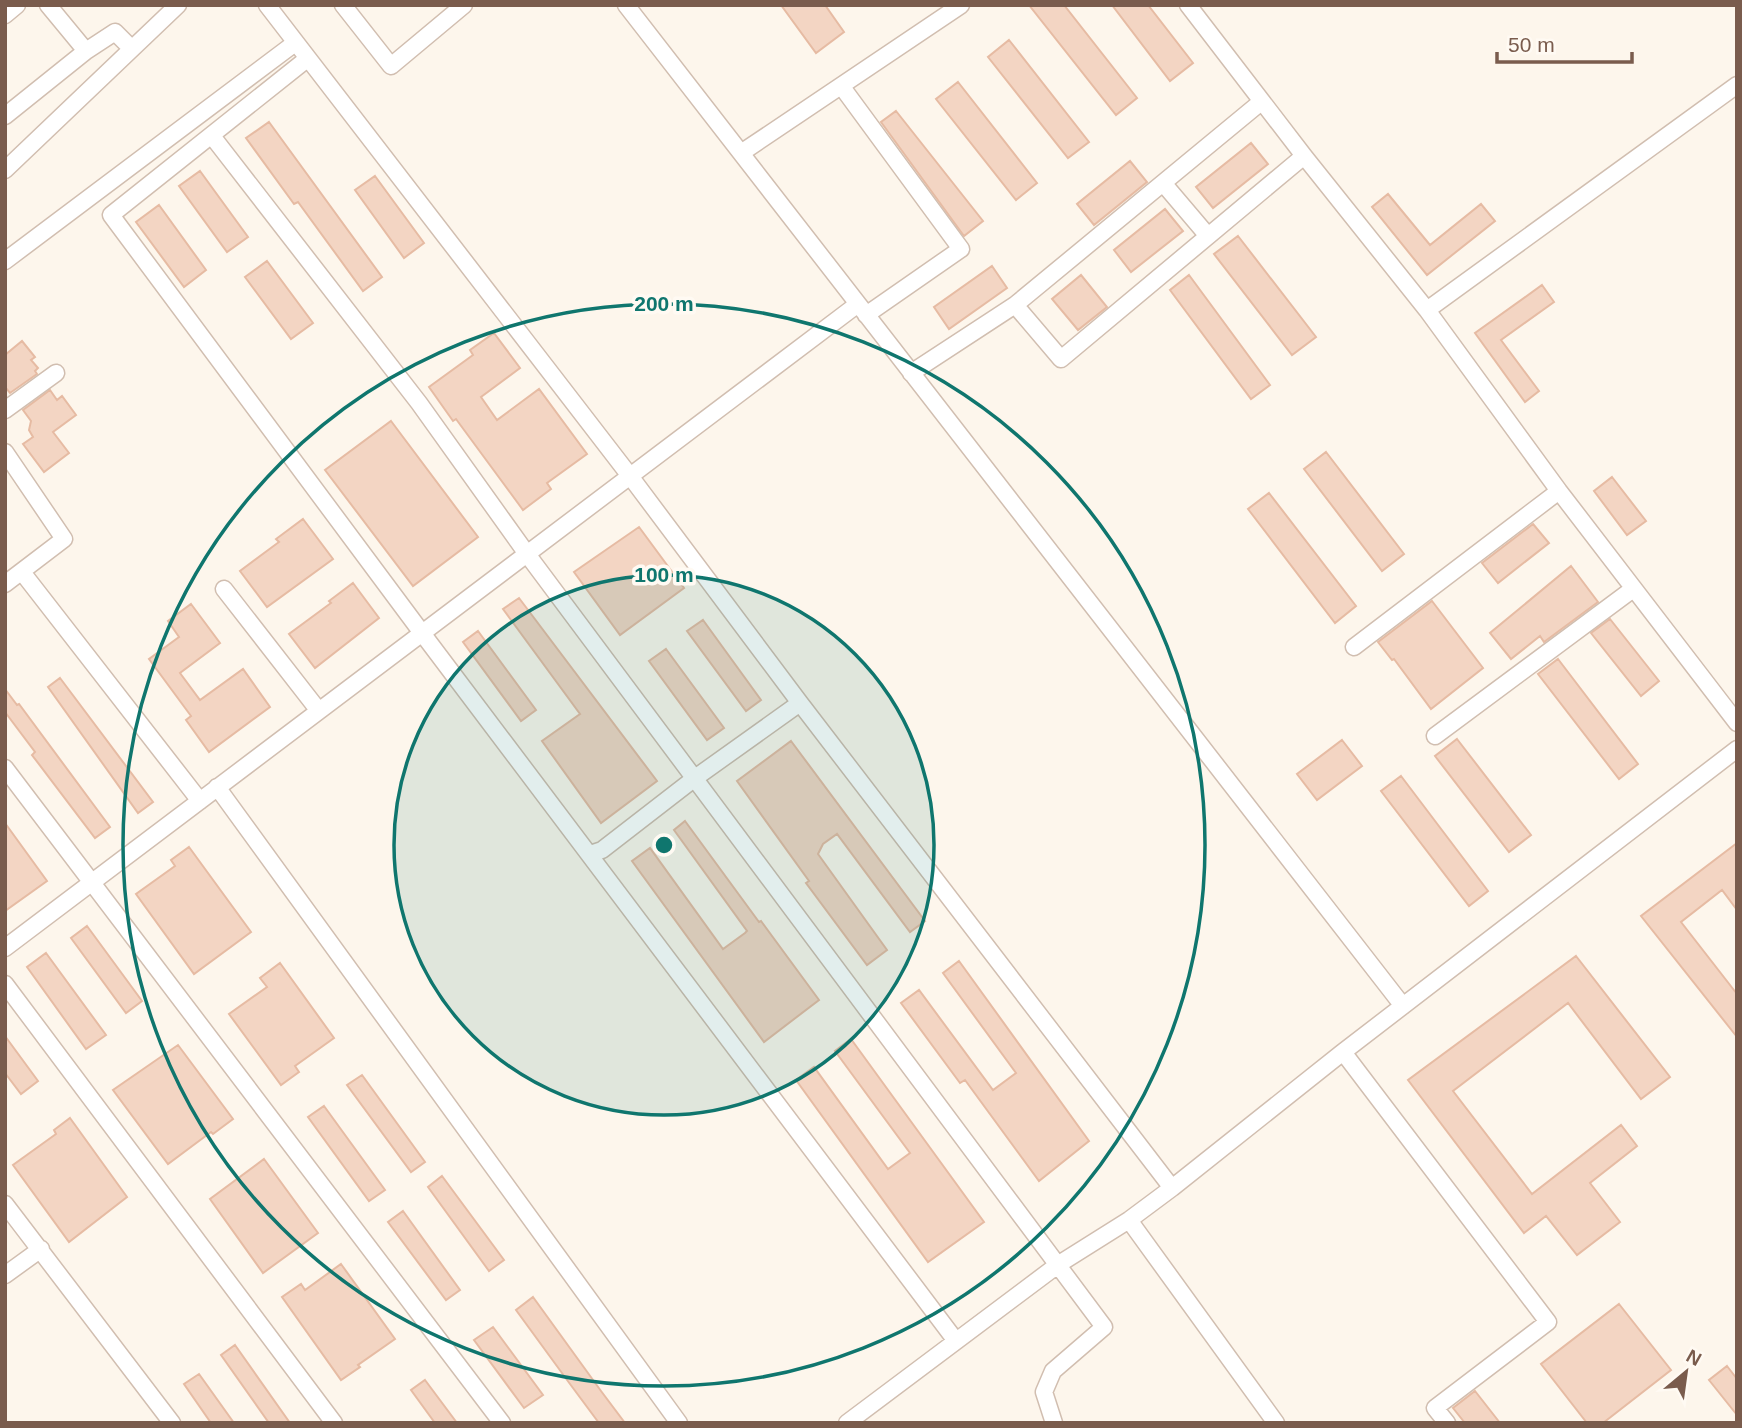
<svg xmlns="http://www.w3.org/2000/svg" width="1742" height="1428" font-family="Arial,sans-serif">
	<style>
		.building { fill: #f3d5c3; stroke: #e6bba3; stroke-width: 2 }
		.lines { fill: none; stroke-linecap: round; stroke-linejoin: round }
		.minor-casing { stroke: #d1beb0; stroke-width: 19 }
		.minor { stroke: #fff; stroke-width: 16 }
		.ring { fill: none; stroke: #0f766e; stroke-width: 3.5 }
		.centre { fill: #0f766e; stroke: #fffaf3; stroke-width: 3.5 }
		.ring-label { font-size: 21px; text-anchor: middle; font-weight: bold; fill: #0f766e; stroke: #fffaf3; stroke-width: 7; stroke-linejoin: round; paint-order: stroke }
	</style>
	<rect width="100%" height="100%" fill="#fdf6ec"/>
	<path class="building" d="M 781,5 L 825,5 L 844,32 L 816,53 Z
		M 1029,5 L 1064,5 L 1137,98 L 1116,115 Z
		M 1112,5 L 1148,5 L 1193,63 L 1170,81 Z
		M 1009,40 L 1089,142 L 1068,158 L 988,57 Z
		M 958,82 L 1037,183 L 1016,200 L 936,99 Z
		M 896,111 L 983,221 L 964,236 L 881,122 Z
		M 269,122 L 382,277 L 363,291 L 298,202 L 294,204 L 246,138 Z
		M 1251,143 L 1268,164 L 1213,208 L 1196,187 Z
		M 1130,161 L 1147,182 L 1094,225 L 1077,204 Z
		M 200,171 L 248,237 L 227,252 L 179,186 Z
		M 375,176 L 424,243 L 404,258 L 355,190 Z
		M 1388,194 L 1430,245 L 1481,204 L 1495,221 L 1427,275 L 1372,207 Z
		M 159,205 L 206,270 L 184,287 L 136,222 Z
		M 1165,209 L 1183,231 L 1131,272 L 1114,250 Z
		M 1238,236 L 1316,337 L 1292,355 L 1214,254 Z
		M 267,261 L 313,323 L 291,339 L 245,277 Z
		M 992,266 L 1007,288 L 949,329 L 934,307 Z
		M 1081,275 L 1107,307 L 1078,330 L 1052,299 Z
		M 1189,275 L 1270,385 L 1251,399 L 1170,290 Z
		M 1542,285 L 1554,302 L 1501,340 L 1539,391 L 1525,402 L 1475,333 Z
		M 494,333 L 520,368 L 481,397 L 497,420 L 539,389 L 587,454 L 547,483 L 551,489 L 523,510 L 456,419 L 453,421 L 429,387 L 473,355 L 470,350 Z
		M 22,341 L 35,357 L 31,360 L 38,368 L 35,371 L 37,374 L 10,393 L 5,387 L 5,355 Z
		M 50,390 L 57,400 L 62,396 L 76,415 L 53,432 L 69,453 L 44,472 L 23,444 L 33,437 L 29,430 L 31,421 L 23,410 Z
		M 391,421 L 478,537 L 413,586 L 325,470 Z
		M 1326,452 L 1404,554 L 1382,571 L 1304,469 Z
		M 1612,477 L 1646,521 L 1627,535 L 1594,491 Z
		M 1269,493 L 1356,606 L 1335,623 L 1248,509 Z
		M 303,519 L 333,559 L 267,607 L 240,571 L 279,542 L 276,539 Z
		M 1533,524 L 1549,543 L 1498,583 L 1482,563 Z
		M 639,527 L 684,588 L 620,635 L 574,572 Z
		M 1571,566 L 1598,602 L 1544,642 L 1540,636 L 1511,659 L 1490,633 Z
		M 353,583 L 379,618 L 315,668 L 289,634 L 331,603 L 329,601 Z
		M 519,598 L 657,781 L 601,823 L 542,741 L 580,714 L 503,609 Z
		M 1432,601 L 1483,668 L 1431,709 L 1394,659 L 1392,660 L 1378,642 Z
		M 191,604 L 220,643 L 180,673 L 200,700 L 243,669 L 270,707 L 209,752 L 186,720 L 191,716 L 149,659 L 179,637 L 168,621 Z
		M 1610,619 L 1659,681 L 1641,696 L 1591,633 Z
		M 703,620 L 761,700 L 746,711 L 687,631 Z
		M 478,631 L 536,710 L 521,721 L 463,642 Z
		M 666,649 L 724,728 L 707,740 L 649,661 Z
		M 1558,659 L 1638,764 L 1619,779 L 1538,674 Z
		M 60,678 L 153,802 L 138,813 L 48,687 Z
		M 5,689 L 17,705 L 19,704 L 110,827 L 95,838 L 32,755 L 35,752 L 5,712 Z
		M 1457,739 L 1531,835 L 1509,852 L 1435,756 Z
		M 1342,740 L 1362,766 L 1317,800 L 1297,774 Z
		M 791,741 L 925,921 L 910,932 L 837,834 L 823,844 L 818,854 L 887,950 L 867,965 L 806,883 L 809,881 L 737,781 Z
		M 1401,776 L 1488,891 L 1469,906 L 1381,791 Z
		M 685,821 L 759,922 L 761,921 L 819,1000 L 764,1042 L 632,861 L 650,848 L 723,949 L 745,933 L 747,931 L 674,830 Z
		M 5,823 L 47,881 L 5,911 Z
		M 1737,843 L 1737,910 L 1722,890 L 1681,922 L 1737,994 L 1737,1037 L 1641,916 Z
		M 189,847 L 251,932 L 194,974 L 136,894 L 175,866 L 171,860 Z
		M 87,926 L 142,1001 L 126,1013 L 71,938 Z
		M 46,953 L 106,1035 L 86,1049 L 27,967 Z
		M 1576,956 L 1670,1077 L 1641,1099 L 1568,1003 L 1453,1091 L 1532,1194 L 1621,1125 L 1637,1146 L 1590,1183 L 1620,1222 L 1577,1255 L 1546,1216 L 1524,1233 L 1408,1080 Z
		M 959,961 L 1089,1141 L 1039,1181 L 965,1080 L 960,1083 L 901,1003 L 919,990 L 993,1090 L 1016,1073 L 943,973 Z
		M 280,963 L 334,1038 L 295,1066 L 299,1072 L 281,1085 L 229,1014 L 267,987 L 260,978 Z
		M 5,1036 L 38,1081 L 21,1094 L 5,1073 Z
		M 851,1039 L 984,1222 L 928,1262 L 796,1080 L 814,1067 L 888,1169 L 910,1153 L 835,1051 Z
		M 178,1045 L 233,1119 L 213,1134 L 211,1132 L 168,1164 L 113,1090 Z
		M 362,1075 L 425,1162 L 411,1172 L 347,1085 Z
		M 324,1106 L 385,1190 L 369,1201 L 308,1117 Z
		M 70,1118 L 127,1197 L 69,1242 L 13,1165 L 56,1134 L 54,1130 Z
		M 264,1159 L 318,1233 L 263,1273 L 210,1199 Z
		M 442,1176 L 504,1260 L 489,1271 L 428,1187 Z
		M 403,1211 L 460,1290 L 446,1300 L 388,1222 Z
		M 341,1264 L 395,1339 L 358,1365 L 360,1367 L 341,1380 L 282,1297 L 301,1284 L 305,1290 Z
		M 533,1297 L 601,1391 L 625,1423 L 599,1423 L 570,1384 L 516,1310 Z
		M 1619,1304 L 1671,1370 L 1603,1423 L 1587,1423 L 1541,1364 Z
		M 493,1327 L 543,1395 L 524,1408 L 474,1340 Z
		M 235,1345 L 290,1423 L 269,1423 L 221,1355 Z
		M 1727,1366 L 1737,1379 L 1737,1415 L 1709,1380 Z
		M 199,1374 L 234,1423 L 211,1423 L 184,1384 Z
		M 425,1380 L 457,1423 L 435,1423 L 411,1390 Z
		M 1475,1391 L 1500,1423 L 1465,1423 L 1453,1408 Z"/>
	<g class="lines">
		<defs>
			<path id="minor" d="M 48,5 L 86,51
				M 267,5 L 630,476 L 800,703 L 1172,1188
				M 343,5 L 391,66 L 464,5
				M 626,5 L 1403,1006
				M 1188,5 L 1304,156 L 1427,310 L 1559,491 L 1737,723
				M 5,15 L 17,5
				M 307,59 L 111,215 L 422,633 L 956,1341
				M 842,87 L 961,249 L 866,315
				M 5,116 L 86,51 L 115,32 L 131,48
				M 212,136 L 419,403 L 527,554 L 1104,1327 L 1053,1371 L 1044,1392 L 1054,1423
				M 741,153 L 961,5
				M 5,170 L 178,5
				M 1163,183 L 1208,236
				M 5,261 L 295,43
				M 1015,305 L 1061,359 L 1304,156
				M 1427,310 L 1737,85
				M 911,373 L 1015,305 L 1261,102
				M 5,410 L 56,373
				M 5,452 L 64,539 L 5,584
				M 22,572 L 200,801
				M 224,589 L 319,711
				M 1354,647 L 1559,491
				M 1435,736 L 1633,589
				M 5,768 L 502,1423
				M 217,787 L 679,1423
				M 590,854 L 602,850 L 695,778 L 800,703
				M 5,948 L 858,304
				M 5,984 L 334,1423
				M 1343,1052 L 1548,1322 L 1435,1408 L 1447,1423
				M 5,1204 L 172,1423
				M 1129,1220 L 1276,1423
				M 5,1275 L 41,1249
				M 847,1423 L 1059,1264 L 1129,1220 L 1172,1188 L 1343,1052 L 1737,749"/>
		</defs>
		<use href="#minor" class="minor-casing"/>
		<use href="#minor" class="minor"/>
	</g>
	<circle cx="664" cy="845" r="270" fill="#0f766e" fill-opacity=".12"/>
	<g class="ring">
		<circle cx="664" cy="845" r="270"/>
		<circle cx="664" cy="845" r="541"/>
	</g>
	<circle cx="664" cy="845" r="10" class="centre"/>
	<g class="ring-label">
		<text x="664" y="311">200 m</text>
		<text x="664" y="582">100 m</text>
	</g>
	<rect width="1742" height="1428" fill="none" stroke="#7a5c4d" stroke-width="14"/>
	<g transform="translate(1686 1372) rotate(29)" stroke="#fffaf3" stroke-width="5" paint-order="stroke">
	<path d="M0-5L12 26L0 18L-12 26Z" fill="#7a5c4d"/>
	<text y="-10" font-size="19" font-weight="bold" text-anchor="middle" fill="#7a5c4d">N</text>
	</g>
	<path d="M1497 52v10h135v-10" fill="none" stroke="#7a5c4d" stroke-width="3.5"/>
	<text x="1508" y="52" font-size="21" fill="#7a5c4d" stroke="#fffaf3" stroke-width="5" paint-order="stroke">50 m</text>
</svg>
